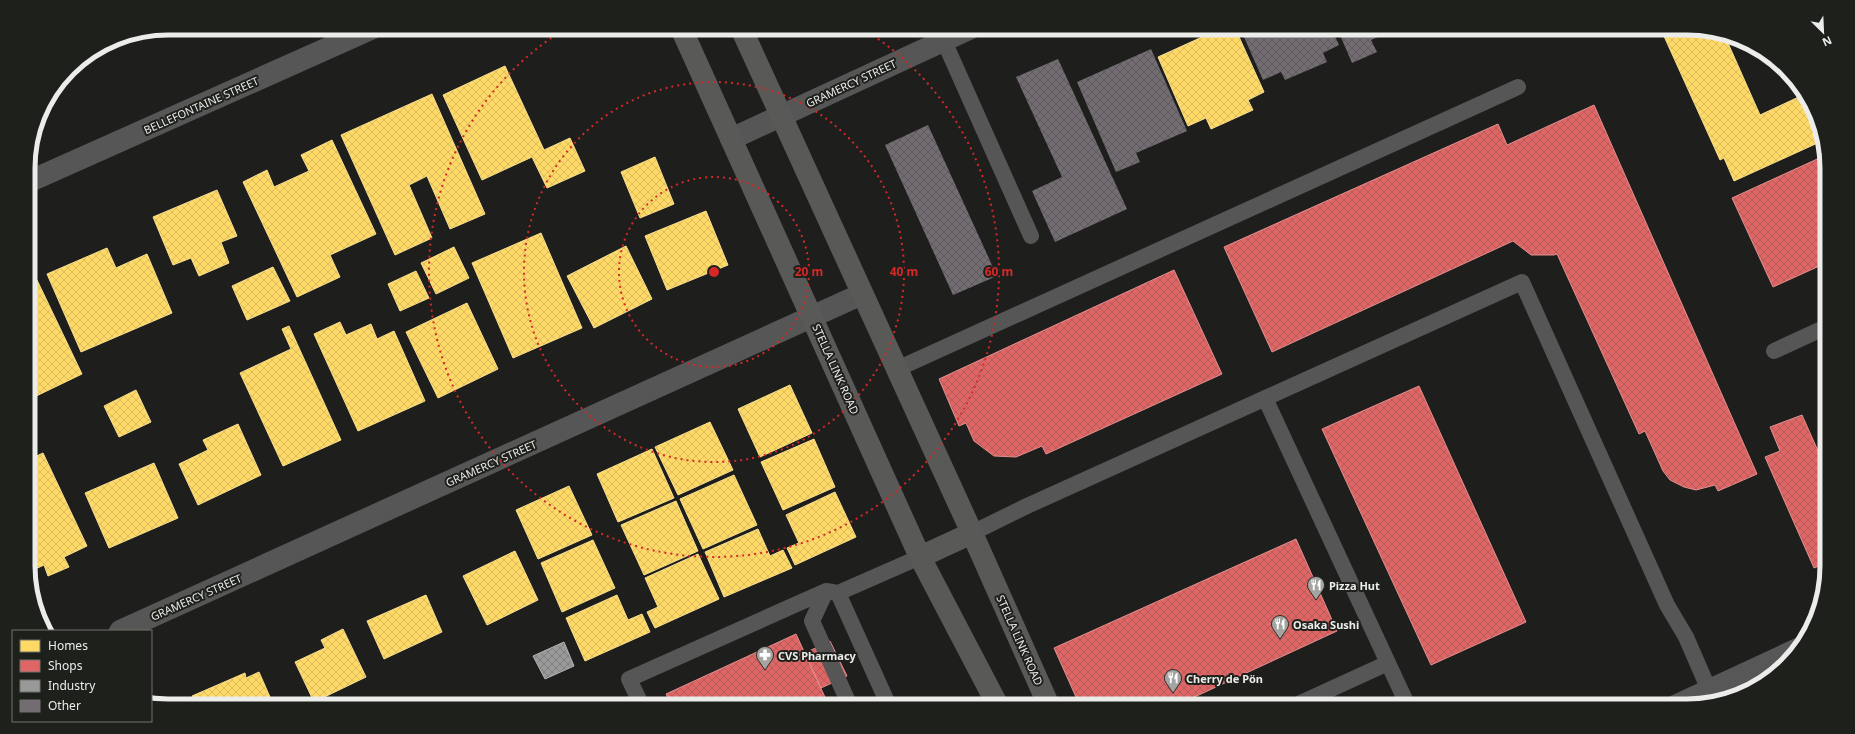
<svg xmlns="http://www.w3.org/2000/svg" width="1855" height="734" font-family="'Noto Sans',sans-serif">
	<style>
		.homes { fill: url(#homes-cross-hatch); stroke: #f9df8e }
		.shops { fill: url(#shops-cross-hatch); stroke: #e48e8e }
		.industry { fill: url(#industry-cross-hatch); stroke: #b2b2b1 }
		.building { fill: url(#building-cross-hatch) }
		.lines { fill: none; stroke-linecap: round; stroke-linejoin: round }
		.service { stroke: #555655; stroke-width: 16 }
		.minor { stroke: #555655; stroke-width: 22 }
		.secondary { stroke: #595958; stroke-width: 22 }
		.primary { stroke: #565756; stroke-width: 22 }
		.ring { fill: none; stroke: #d62828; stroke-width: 2; stroke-dasharray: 2 4 }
		.labels { text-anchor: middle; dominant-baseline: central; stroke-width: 4; stroke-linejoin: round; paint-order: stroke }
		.street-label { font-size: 11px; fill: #ecedea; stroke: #1e201c }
		.poi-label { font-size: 11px; font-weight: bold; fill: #ecedea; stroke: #1e201c; text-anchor: start }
		.rim { fill: none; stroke: #ecedea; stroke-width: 5 }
		.centre { fill: #d62828; stroke: #1e201c; stroke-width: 2 }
		.ring-label { font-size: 12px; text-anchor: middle; font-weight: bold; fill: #d62828; stroke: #1e201c; stroke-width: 4; stroke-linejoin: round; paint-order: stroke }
	</style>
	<defs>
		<pattern id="homes-cross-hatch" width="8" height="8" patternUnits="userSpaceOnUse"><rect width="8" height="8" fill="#ffd966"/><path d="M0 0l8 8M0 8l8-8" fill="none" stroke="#dabc60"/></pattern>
		<pattern id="shops-cross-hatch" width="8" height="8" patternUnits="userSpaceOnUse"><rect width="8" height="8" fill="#e06666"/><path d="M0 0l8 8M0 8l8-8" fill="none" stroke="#b25d5c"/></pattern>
		<pattern id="industry-cross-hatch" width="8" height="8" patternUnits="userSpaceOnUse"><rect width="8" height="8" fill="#999"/><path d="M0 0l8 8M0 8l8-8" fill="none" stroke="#808080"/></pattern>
		<pattern id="building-cross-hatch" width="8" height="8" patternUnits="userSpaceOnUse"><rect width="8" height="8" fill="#736d73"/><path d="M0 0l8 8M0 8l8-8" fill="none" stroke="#5d5a5c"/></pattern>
	</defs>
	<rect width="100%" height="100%" fill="#1e1f1d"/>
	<path class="homes" d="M 1222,28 L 1235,28 L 1264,92 L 1248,100 L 1253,110 L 1211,129 L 1206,118 L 1188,126 L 1158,57 Z
		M 1666,28 L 1687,28 L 1724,34 L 1760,115 L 1803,95 L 1822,141 L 1734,181 L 1724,158 L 1720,160 L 1663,34 L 1668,32 Z
		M 505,66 L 544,150 L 570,138 L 585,171 L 547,188 L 532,157 L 482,180 L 443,95 Z
		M 432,94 L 485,214 L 450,229 L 427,176 L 409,185 L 432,238 L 395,255 L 341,135 Z
		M 332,140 L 376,234 L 330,255 L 340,277 L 297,297 L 243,182 L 267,170 L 274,187 L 309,171 L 301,155 Z
		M 655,157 L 674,204 L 640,218 L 621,172 Z
		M 217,190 L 237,236 L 221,242 L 229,263 L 199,276 L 191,258 L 173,265 L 153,217 Z
		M 706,211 L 728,265 L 667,290 L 645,236 Z
		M 541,233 L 582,328 L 513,358 L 472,263 Z
		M 626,246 L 652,299 L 594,328 L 567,276 Z
		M 454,247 L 469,278 L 436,294 L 421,263 Z
		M 107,248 L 116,268 L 147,254 L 172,313 L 81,352 L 47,274 Z
		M 273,267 L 290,301 L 247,320 L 232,286 Z
		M 416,271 L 429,298 L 400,311 L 388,284 Z
		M 37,280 L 82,374 L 30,399 L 29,284 Z
		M 467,303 L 498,369 L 438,398 L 406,332 Z
		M 340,322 L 346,335 L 371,324 L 377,339 L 394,331 L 425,401 L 358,431 L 314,334 Z
		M 289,326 L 341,440 L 283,466 L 240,373 L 291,349 L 282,329 Z
		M 790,385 L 812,433 L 760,457 L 738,409 Z
		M 136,390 L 151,422 L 119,437 L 104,406 Z
		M 710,422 L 733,470 L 678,495 L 655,447 Z
		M 238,424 L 261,475 L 198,505 L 179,464 L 208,450 L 203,440 Z
		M 814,439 L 835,487 L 783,510 L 761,462 Z
		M 652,449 L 674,498 L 618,522 L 597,474 Z
		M 43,453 L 87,546 L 64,557 L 69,567 L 48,576 L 44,565 L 31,571 L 30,459 Z
		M 154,463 L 178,518 L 109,548 L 85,493 Z
		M 734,475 L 757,525 L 703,549 L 680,499 Z
		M 569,486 L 592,535 L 538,559 L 516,510 Z
		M 835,492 L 856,537 L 795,565 L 787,548 L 799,543 L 786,515 Z
		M 676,501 L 698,551 L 644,575 L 621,525 Z
		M 758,529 L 770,556 L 783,550 L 792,568 L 724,597 L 705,552 Z
		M 593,540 L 615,588 L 562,612 L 541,563 Z
		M 515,551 L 538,600 L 487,625 L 463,576 Z
		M 698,554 L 719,599 L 655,628 L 647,612 L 658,607 L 645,578 Z
		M 426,595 L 442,632 L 384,659 L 367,621 Z
		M 617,595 L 628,620 L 642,614 L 650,632 L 585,661 L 566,618 Z
		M 343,629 L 366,677 L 314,702 L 295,662 L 325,648 L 321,640 Z
		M 259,672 L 274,706 L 197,706 L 192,696 L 245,673 L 246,678 Z"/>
	<path class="shops" d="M 1594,105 L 1757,474 L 1718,491 L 1715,485 L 1696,490 L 1684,487 L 1670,480 L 1663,471 L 1645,431 L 1639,434 L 1557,254 L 1554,255 L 1531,255 L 1513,241 L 1272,352 L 1224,247 L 1498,124 L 1507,145 Z
		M 1826,155 L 1826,263 L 1773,287 L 1732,198 Z
		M 1174,270 L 1222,374 L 1046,454 L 1042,446 L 1016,457 L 994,456 L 974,441 L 966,423 L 959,426 L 939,379 Z
		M 1419,386 L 1526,622 L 1431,665 L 1322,429 Z
		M 1802,415 L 1827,471 L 1827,563 L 1814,568 L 1765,457 L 1780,451 L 1770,427 Z
		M 1296,539 L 1337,631 L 1175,706 L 1080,706 L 1054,648 Z
		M 796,634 L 829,706 L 672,706 L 666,694 Z
		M 830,641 L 847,676 L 821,688 L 805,653 Z"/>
	<path class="industry" d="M 564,642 L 574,666 L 545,679 L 533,656 Z"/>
	<path class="building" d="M 1240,28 L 1331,28 L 1339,45 L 1323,53 L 1327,62 L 1285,80 L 1281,72 L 1263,80 Z
		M 1337,28 L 1398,28 L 1371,40 L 1377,52 L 1352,63 Z
		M 1151,49 L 1187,131 L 1136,153 L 1140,162 L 1116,172 L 1077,82 Z
		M 1058,59 L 1127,209 L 1055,242 L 1032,191 L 1062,177 L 1016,77 Z
		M 928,125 L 997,276 L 953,295 L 885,145 Z"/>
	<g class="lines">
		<path class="service" d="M 944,41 L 1031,236
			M 1774,351 L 1826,327
			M 897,369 L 1518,87
			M 1265,398 L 1408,706
			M 972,533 L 1027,506 L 1522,282 L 1667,605 L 1686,637 L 1709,690
			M 826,591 L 812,621 L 850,706
			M 838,593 L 889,706
			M 642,706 L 629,679 L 826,591 L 838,593 L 920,557
			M 1294,706 L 1388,663"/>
		<path class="minor" d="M 731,139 L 971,28
			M 28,182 L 373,28
			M 120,631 L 862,294"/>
		<path class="secondary" d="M 681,28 L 920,557 L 998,706
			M 741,28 L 972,533 L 1049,706
			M 920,557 L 972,533"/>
		<path class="primary" d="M 1675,706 L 1800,648"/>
	</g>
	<g class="ring">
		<circle cx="714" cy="272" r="95"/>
		<circle cx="714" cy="272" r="190"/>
		<path d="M863 29A285 285 0 1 1 565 29"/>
	</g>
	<defs>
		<symbol id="restaurant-pin" viewBox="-11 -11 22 30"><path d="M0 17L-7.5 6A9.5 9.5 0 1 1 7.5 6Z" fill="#a4a5a2" stroke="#1e201c"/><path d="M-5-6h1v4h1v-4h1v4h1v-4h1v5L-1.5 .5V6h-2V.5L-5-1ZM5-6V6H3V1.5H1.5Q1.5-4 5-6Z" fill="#fff"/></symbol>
		<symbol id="pharmacy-pin" viewBox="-11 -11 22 30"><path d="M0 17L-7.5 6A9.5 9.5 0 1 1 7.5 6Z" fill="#a4a5a2" stroke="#1e201c"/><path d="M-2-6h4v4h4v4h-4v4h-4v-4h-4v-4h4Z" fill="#fff"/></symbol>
	</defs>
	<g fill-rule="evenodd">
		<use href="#restaurant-pin" x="1306" y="575" width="20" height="27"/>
		<use href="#restaurant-pin" x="1270" y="614" width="20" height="27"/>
		<use href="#pharmacy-pin" x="755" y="645" width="20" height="27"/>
		<use href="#restaurant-pin" x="1163" y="668" width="20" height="27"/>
	</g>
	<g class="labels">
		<g class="street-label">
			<text transform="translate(851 83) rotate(-25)">GRAMERCY STREET</text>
			<text transform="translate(201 105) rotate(-24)">BELLEFONTAINE STREET</text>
			<text transform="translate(836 369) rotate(66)">STELLA LINK ROAD</text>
			<text transform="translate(491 463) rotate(-24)">GRAMERCY STREET</text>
			<text transform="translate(196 597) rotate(-24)">GRAMERCY STREET</text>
			<text transform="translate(1020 640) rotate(66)">STELLA LINK ROAD</text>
		</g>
		<g class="poi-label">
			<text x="1329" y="585">Pizza Hut</text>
			<text x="1293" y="624">Osaka Sushi</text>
			<text x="778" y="655">CVS Pharmacy</text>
			<text x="1186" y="678">Cherry de Pön</text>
		</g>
	</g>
	<path d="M0 0H1855V734H0ZM168 35H1687A133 133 0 0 1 1820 168V566A133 133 0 0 1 1687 699H168A133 133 0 0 1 35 566V168A133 133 0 0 1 168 35Z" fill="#1e201c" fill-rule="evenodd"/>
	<path class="rim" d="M168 35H1687A133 133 0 0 1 1820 168V566A133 133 0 0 1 1687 699H168A133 133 0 0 1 35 566V168A133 133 0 0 1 168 35Z"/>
	<circle cx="714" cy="272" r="6" class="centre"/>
	<g class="ring-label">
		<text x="809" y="276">20 m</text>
		<text x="904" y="276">40 m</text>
		<text x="999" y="276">60 m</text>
	</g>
	<rect x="12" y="630" width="140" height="92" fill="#1e201c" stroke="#70726e"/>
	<rect x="20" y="640" width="20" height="12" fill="#ffd966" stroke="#70726e"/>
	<text x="48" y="650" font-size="12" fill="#ecedea">Homes</text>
	<rect x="20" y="660" width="20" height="12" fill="#e06666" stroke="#70726e"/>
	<text x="48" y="670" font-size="12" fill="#ecedea">Shops</text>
	<rect x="20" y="680" width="20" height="12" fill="#999999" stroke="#70726e"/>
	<text x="48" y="690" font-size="12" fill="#ecedea">Industry</text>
	<rect x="20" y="700" width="20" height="12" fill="#736d73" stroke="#70726e"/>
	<text x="48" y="710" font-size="12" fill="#ecedea">Other</text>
	<g transform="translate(1823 32) rotate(156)" stroke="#1e201c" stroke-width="3" paint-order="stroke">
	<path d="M0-3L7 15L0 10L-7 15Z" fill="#ecedea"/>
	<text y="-6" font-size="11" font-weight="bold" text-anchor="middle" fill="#ecedea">N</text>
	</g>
</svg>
